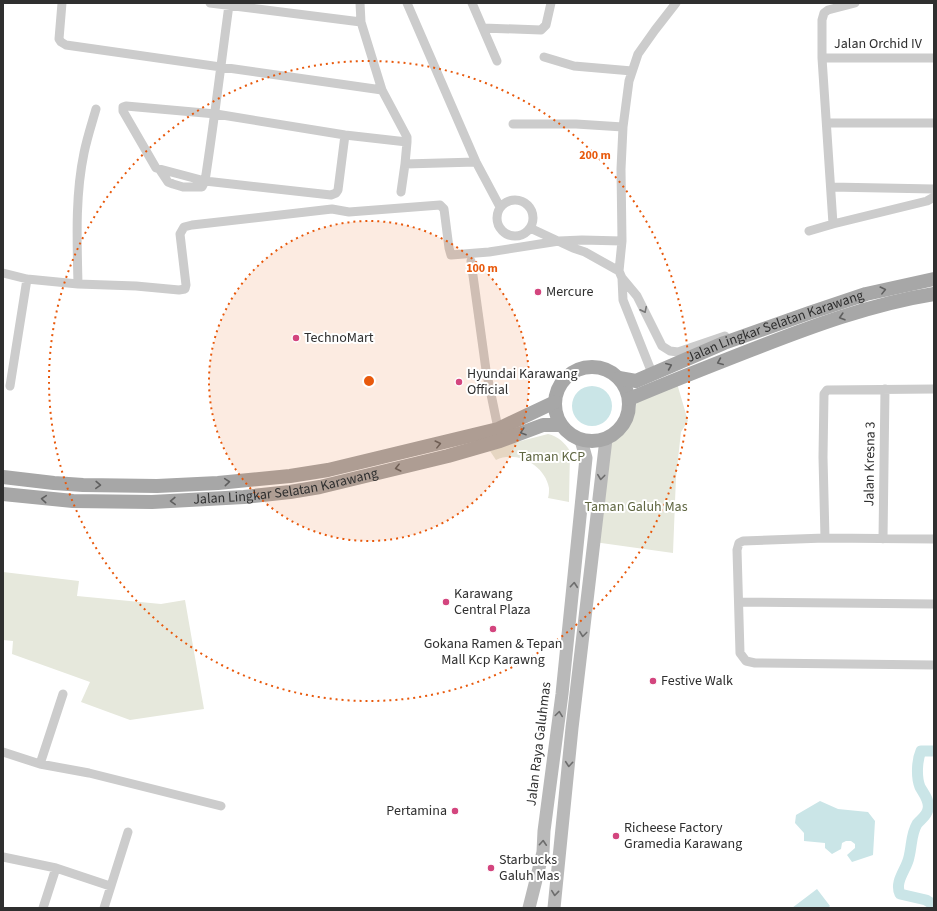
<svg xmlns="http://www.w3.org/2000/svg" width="937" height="911" font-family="'Source Sans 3',sans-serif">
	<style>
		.green { fill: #e6e8dc }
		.water { fill: #cae5e7 }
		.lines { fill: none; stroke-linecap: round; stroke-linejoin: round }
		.canal { stroke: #cae5e7; stroke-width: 11 }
		.street { stroke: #ccc; stroke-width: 9 }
		.secondary { stroke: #b9b9b9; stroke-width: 13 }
		.primary { stroke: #a7a7a7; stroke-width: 14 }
		.oneway { stroke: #5f5f5f }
		.oneway2 { stroke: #767676 }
		.oneway3 { stroke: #6d6d6d }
		.ring { fill: none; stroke: #e8590c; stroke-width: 2; stroke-dasharray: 2 4 }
		.poi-dot { fill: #d3457e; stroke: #fff; stroke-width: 1.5 }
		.labels { text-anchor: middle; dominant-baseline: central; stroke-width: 4; stroke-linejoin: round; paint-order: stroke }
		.street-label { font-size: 14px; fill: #2f2f2f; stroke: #fff }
		.poi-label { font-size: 14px; fill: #2f2f2f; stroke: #fff; text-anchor: start }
		.park-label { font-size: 14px; fill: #5f6641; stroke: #fff }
		.centre { fill: #e8590c; stroke: #fff; stroke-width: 2 }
		.ring-label { font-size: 12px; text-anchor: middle; font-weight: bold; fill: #e8590c; stroke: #fff; stroke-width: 4; stroke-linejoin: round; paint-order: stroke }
	</style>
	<rect width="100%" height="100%" fill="#fff"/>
	<path class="green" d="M 676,380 L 688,421 L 681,432 L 676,477 L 673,553 L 594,542 L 605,447 C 626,437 636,419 637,396 Z
		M 548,434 C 558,436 565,443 570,451 L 569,502 L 548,498 C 549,495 549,491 549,488 C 545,465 516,450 496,460 L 490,451 L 517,442 Z
		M 3,572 L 79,581 L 77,596 L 161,604 L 185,600 L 204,709 L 130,720 L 81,702 L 90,682 L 12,654 L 13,641 L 3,640 Z"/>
	<path class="water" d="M572 406a20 20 0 1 1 40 0a20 20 0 1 1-40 0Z
		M 820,801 L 838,809 L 868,812 L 875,821 L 873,855 L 852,862 L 847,855 L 855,848 L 855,844 L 851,841 L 846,841 L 842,843 L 841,849 L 832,854 L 825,848 L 825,843 L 804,841 L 804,833 L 795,823 L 796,815 Z
		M 817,889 L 830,906 L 828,908 L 792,908 Z"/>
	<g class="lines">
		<path class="canal" d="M 934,751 L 921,751 C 917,760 916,777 920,787 C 924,794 930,801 928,809 C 927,816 921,819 917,824 C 911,834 912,845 909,857 C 907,869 894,881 900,894 L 926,900 L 934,905"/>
		<path class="street" d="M 62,3 L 59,39 L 61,42 L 66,45 L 382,90
			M 210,3 L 361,22
			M 407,3 L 476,162 L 500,207
			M 472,3 L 497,61
			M 483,28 L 541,30 L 546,25 L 551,3
			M 544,57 L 574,66 L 632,71
			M 822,58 L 934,58
			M 827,123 L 934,123
			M 513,124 L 576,124 L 623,127
			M 345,135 L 338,190 L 336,193 L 331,195 L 205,181 L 156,168 L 123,111 L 123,107 L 126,106 L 216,114 L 345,135 L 407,142 L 407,137 L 382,90 L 361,22 L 360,3
			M 407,142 L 405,164 L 476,162
			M 160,170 L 168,182 L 173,184 L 183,187 L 202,187 L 205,181 C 214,123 221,64 229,5
			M 831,187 L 934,189
			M 401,192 L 405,164
			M497 218a18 18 0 1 1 36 0a18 18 0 1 1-36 0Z
			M 833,224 L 822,58 L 822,20 L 824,13 L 828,10 L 855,3
			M 530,228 L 573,248 L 585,252 L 619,271
			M 809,231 L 833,224 L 927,201 L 934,197
			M 471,261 L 486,370 L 499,433
			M 3,273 L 27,279 L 78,284 L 136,286 L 179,290 L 185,289 L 186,285 L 180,234 L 184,227 L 192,225 L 332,209 L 349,212 L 440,205 L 444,209 L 449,248 L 451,255 L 489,252 L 559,241 L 582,240 L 622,241
			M 622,278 L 637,296 L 662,346 L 670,351 L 678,352 L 725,336
			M 78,284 C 77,241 75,196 84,153 C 87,138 92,123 96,109
			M 652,373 L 623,300 L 622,278 L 619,271 L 622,241 L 621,169 L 623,127 L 629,81 L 638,54 L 655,30 L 676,3
			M 10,386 L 27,279
			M 825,538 L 823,457 L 824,394 L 827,390 L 934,389
			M 883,539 L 885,389
			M 934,539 L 825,538 L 743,541 L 739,543 L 737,550 L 740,653 L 746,661 L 755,663 L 934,665
			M 739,602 L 934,604
			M 3,752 L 40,764 L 89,773 L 221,806
			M 40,764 L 63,694
			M 3,857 L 56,868 L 110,886
			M 43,908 L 56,868
			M 104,908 L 128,832"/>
		<path class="secondary" d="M 529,908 L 543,852 L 544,831 L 562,694 L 586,458 L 581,440
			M 554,908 L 572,728 L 606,439"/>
		<g class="primary">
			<circle cx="592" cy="404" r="37"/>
			<path id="s1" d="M 619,378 L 636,381 L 724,343 L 809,313 L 866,294 L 934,279"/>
			<path d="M 629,399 C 669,382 710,366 751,350 C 810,327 871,304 934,294"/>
			<path d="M 3,477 L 54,483 L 83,485 L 157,486 L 218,483 L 290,476 L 328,470 L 498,429 L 555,402"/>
			<path id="s2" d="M 3,494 L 73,501 L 152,502 L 244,497 L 290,492 L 320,487 L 448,456 L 500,441 L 543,425 L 561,425"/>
		</g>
	</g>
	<defs><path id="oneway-chevron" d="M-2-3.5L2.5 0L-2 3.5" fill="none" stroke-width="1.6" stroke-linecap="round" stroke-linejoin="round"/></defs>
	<g class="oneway">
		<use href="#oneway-chevron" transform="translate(883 290) rotate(-14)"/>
		<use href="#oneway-chevron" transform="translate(842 317) rotate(163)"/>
		<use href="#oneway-chevron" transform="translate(720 362) rotate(157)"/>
		<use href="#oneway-chevron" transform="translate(669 366) rotate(-23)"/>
		<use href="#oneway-chevron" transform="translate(523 432) rotate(161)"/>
		<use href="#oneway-chevron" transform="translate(438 444) rotate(-14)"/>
		<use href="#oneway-chevron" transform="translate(398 468) rotate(166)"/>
		<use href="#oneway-chevron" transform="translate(227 482) rotate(-5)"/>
		<use href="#oneway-chevron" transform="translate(98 485) rotate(2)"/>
		<use href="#oneway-chevron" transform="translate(44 499) rotate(-175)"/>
		<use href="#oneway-chevron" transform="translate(173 501) rotate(178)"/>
	</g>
	<use class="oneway2" href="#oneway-chevron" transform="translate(644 310) rotate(64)"/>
	<g class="oneway3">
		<use href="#oneway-chevron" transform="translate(601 477) rotate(97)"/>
		<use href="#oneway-chevron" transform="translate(574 585) rotate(-85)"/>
		<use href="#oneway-chevron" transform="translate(583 634) rotate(97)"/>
		<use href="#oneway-chevron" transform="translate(559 714) rotate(-82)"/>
		<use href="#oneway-chevron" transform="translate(569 764) rotate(95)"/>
		<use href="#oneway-chevron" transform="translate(543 843) rotate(-86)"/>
		<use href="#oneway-chevron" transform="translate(555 893) rotate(96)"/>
	</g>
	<circle cx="369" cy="381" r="160" fill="#e8590c" fill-opacity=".12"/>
	<g class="ring">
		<circle cx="369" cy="381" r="160"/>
		<circle cx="369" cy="381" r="320"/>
	</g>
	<g class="poi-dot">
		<circle cx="538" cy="292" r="4"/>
		<circle cx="296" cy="338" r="4"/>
		<circle cx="459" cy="382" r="4"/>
		<circle cx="446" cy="602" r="4"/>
		<circle cx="493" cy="629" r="4"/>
		<circle cx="653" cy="681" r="4"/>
		<circle cx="455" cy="811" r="4"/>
		<circle cx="616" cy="836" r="4"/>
		<circle cx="491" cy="868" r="4"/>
	</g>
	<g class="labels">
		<g class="street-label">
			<text x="878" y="44">Jalan Orchid IV</text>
			<text stroke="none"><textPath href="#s1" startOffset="167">Jalan Lingkar Selatan Karawang</textPath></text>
			<text transform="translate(870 464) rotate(-89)">Jalan Kresna 3</text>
			<text stroke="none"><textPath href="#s2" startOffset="284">Jalan Lingkar Selatan Karawang</textPath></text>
			<text transform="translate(539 744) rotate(-83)">Jalan Raya Galuhmas</text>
		</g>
		<g class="poi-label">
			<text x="546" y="292">Mercure</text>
			<text x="304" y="338">TechnoMart</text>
			<text x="467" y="374">Hyundai Karawang<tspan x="467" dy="16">Official</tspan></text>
			<text x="454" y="594">Karawang<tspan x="454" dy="16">Central Plaza</tspan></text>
			<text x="493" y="644" text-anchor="middle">Gokana Ramen &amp; Tepan<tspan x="493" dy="16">Mall Kcp Karawng</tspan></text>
			<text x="661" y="681">Festive Walk</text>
			<text x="447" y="811" text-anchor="end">Pertamina</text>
			<text x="624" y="828">Richeese Factory<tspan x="624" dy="16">Gramedia Karawang</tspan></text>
			<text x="499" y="860">Starbucks<tspan x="499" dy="16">Galuh Mas</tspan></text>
		</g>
		<g class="park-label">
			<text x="552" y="457">Taman KCP</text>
			<text x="636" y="507">Taman Galuh Mas</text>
		</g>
	</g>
	<circle cx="369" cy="381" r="6" class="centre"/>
	<g class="ring-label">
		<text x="595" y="159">200 m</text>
		<text x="482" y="272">100 m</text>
	</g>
	<rect width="937" height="911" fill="none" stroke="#2f2f2f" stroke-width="8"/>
</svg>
